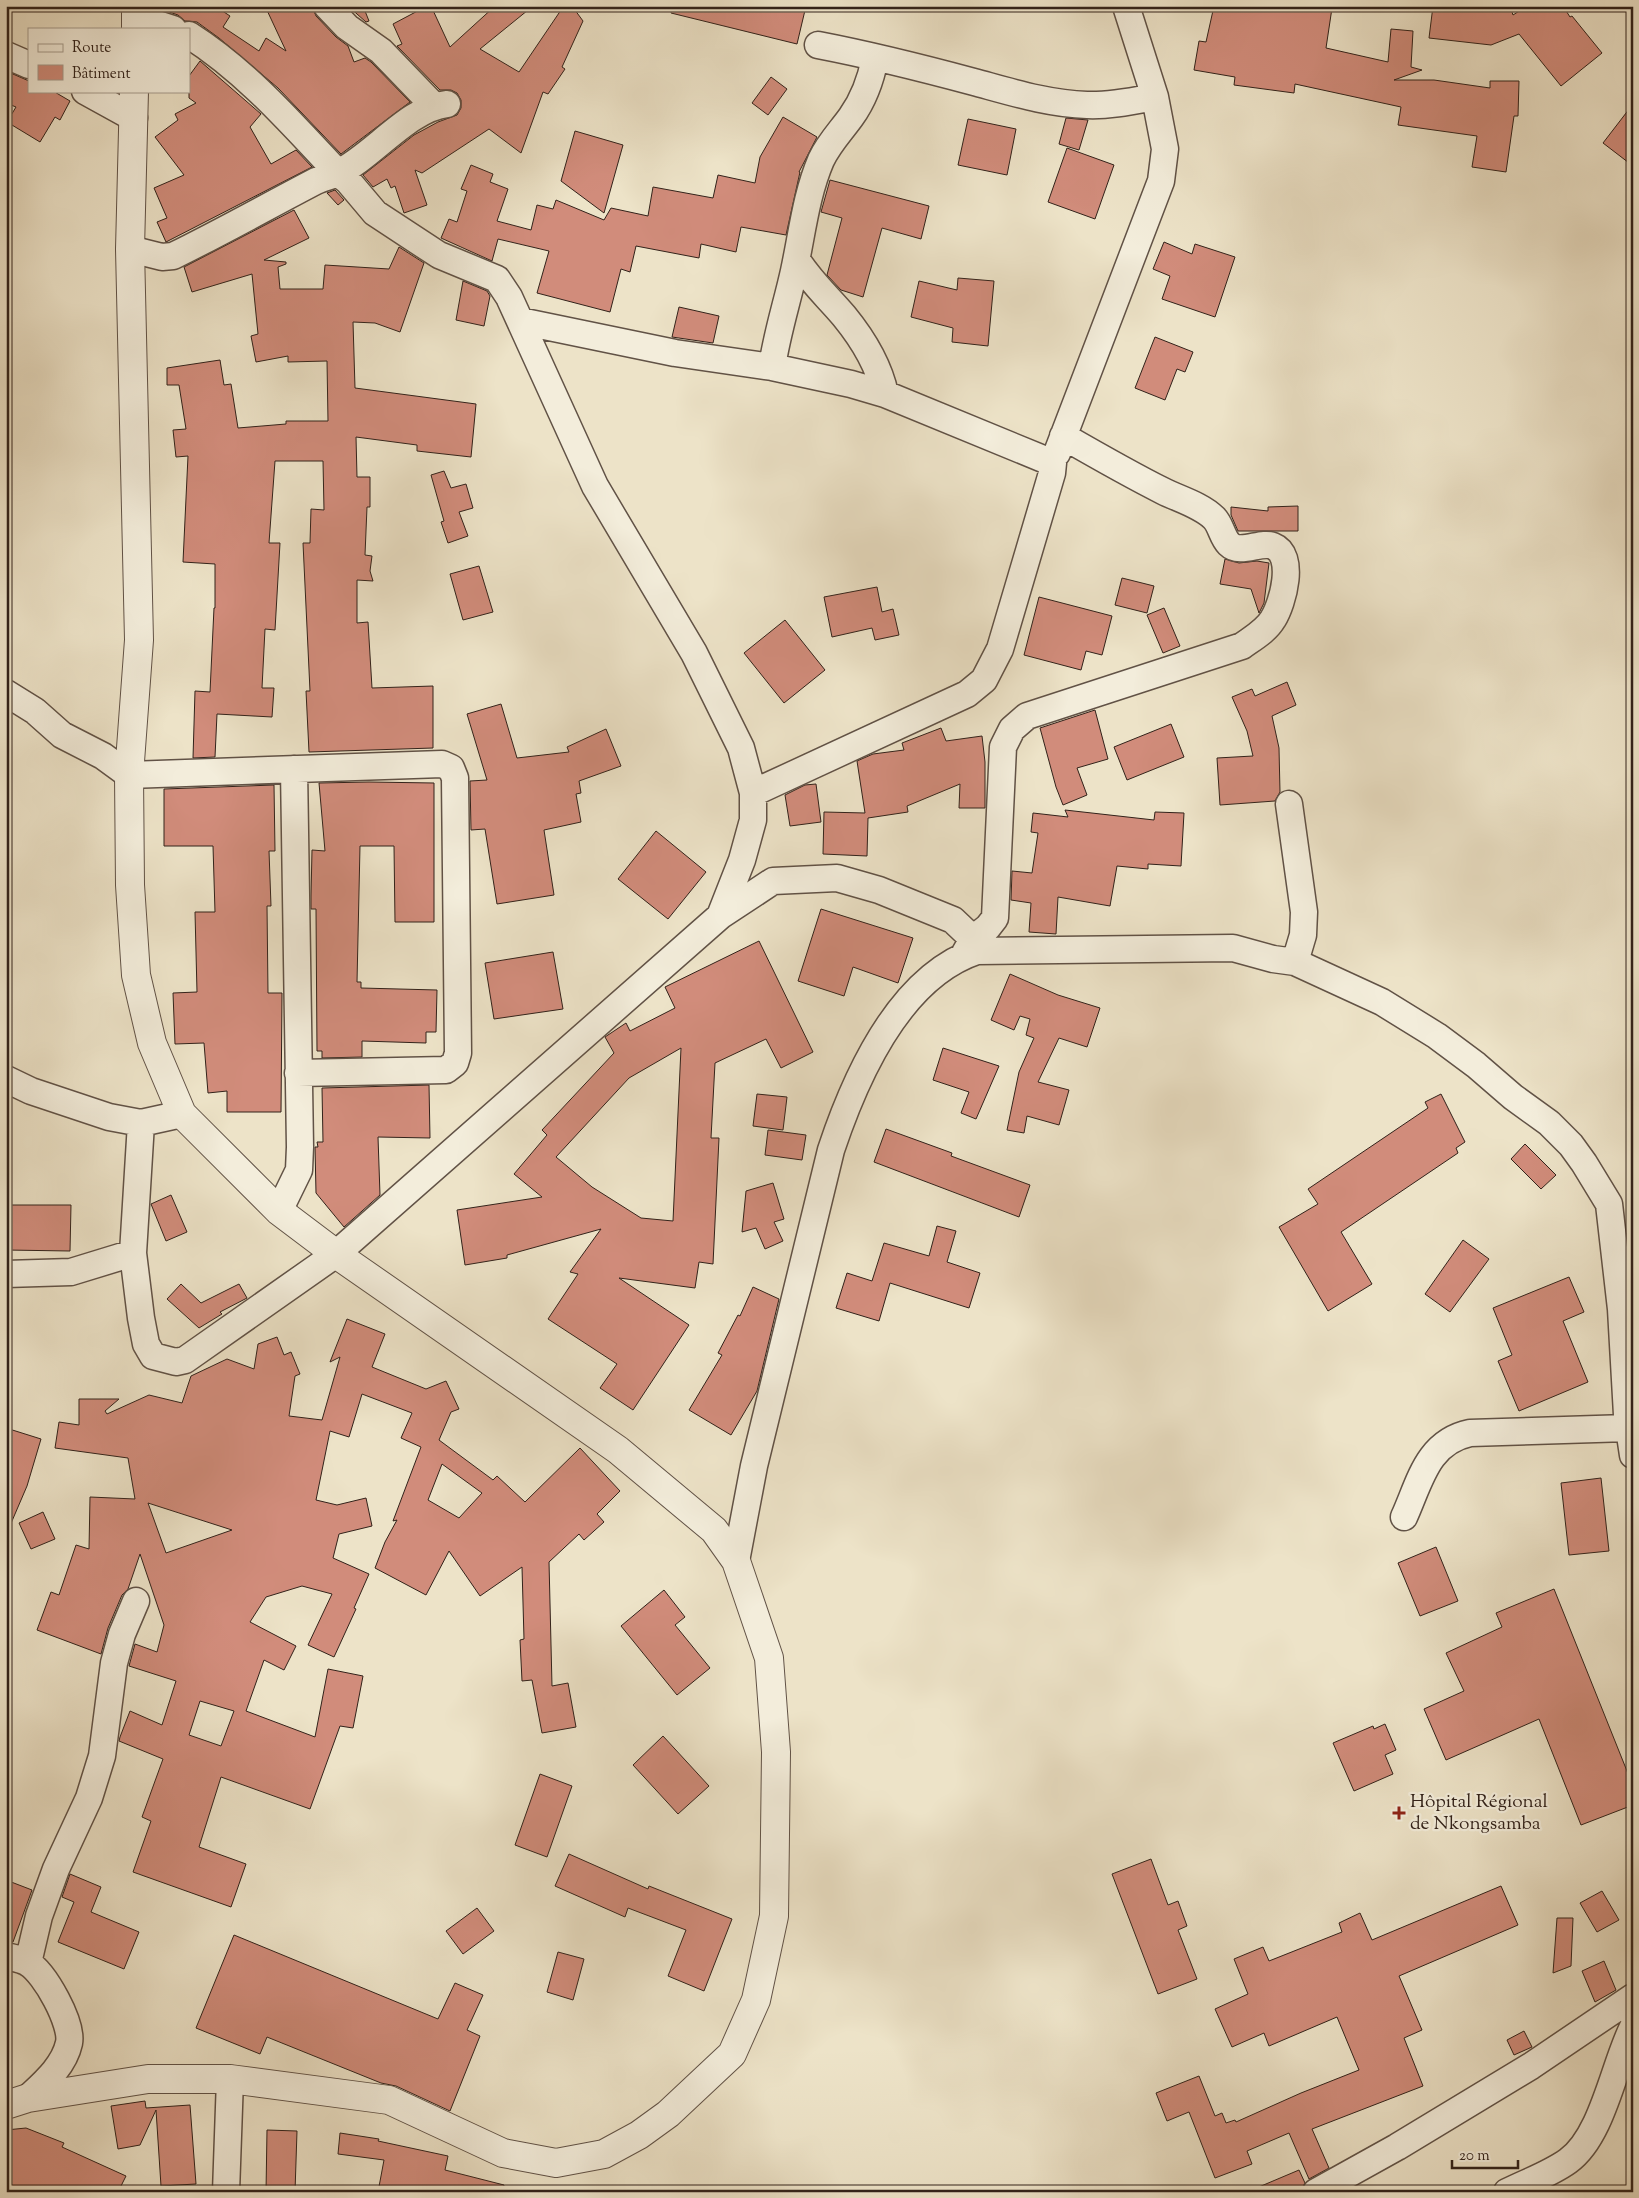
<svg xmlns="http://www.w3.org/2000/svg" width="1639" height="2198" font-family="'Sorts Mill Goudy',serif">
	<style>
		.building { fill: #d18c7b; stroke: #32221a; fill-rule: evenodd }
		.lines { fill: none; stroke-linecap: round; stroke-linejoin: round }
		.minor-casing { stroke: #615246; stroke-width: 29 }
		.tertiary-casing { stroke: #615246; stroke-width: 30 }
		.minor { stroke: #f3eddb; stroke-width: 26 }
		.tertiary { stroke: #f3eddb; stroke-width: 28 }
		.poi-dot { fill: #8f2418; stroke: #f3eddb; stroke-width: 2 }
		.labels { text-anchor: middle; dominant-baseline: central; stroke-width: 4.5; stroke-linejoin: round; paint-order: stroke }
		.poi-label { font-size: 19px; fill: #32221a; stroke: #f3eddb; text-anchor: start }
	</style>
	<rect width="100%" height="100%" fill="#ede3c8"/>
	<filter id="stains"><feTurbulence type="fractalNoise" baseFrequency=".004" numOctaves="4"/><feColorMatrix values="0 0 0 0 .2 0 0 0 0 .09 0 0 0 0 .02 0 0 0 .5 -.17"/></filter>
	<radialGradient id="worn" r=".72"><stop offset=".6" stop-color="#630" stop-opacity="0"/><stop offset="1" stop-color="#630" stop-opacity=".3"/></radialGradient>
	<path class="building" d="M 152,6 L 215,6 L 230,16 L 223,27 L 259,51 L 266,38 L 286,51 L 265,6 L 312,6 L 316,16 L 336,37 L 348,46 L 354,62 L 365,58 L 371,62 L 410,102 L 341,154 L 278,88 L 219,38 L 197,22 L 185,21 L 178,15 Z
		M 348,6 L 363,6 L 369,21 L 366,22 Z
		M 427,6 L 431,6 L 450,47 L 495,6 L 533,6 L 480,49 L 519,72 L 561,10 L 566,6 L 572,6 L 583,21 L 562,67 L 565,69 L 548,94 L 543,92 L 521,153 L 489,129 L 422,173 L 415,170 L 427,205 L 404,213 L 395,186 L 391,188 L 387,179 L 373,187 L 363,175 L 414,135 L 438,122 L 457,115 L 461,108 L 461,100 L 457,93 L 451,90 L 440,90 L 397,46 L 402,44 L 393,24 Z
		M 672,6 L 806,6 L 797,44 L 671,13 Z
		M 1214,6 L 1320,6 L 1332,8 L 1326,48 L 1388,62 L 1391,29 L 1413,31 L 1411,67 L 1422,70 L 1394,80 L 1434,80 L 1490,88 L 1490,81 L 1519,81 L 1518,116 L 1514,116 L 1506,172 L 1472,167 L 1477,136 L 1398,125 L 1401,107 L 1295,84 L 1294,93 L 1234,85 L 1235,77 L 1194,70 L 1199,41 L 1206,42 Z
		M 1433,6 L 1510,6 L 1513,15 L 1527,6 L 1563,6 L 1570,17 L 1572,16 L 1602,53 L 1561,86 L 1519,34 L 1491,45 L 1429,38 Z
		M 200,61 L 261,114 L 250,127 L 271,164 L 296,150 L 312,167 L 166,242 L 157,222 L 167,218 L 154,188 L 184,175 L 155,137 L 178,120 L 175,114 L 196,103 L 189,98 L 189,76 Z
		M 6,71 L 29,81 L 29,91 L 53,91 L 70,101 L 60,120 L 55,117 L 40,142 L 7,122 L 16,107 L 6,103 Z
		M 771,77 L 787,89 L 768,115 L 752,103 Z
		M 1633,104 L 1633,166 L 1603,143 Z
		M 783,117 L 817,137 L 799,172 L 800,172 L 786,235 L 741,227 L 736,252 L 701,244 L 699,258 L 636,246 L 630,272 L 621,269 L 610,312 L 537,293 L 549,251 L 498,239 L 492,261 L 441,238 L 449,219 L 457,222 L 467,191 L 461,189 L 471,165 L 493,174 L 490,182 L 508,189 L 497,221 L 531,230 L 537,205 L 553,209 L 556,200 L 604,220 L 611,208 L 648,216 L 653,187 L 713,198 L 718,175 L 755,183 L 760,157 Z
		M 1066,118 L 1088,120 L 1079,150 L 1059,144 Z
		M 968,119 L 1016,129 L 1007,175 L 958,165 Z
		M 575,131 L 623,145 L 604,213 L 561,181 Z
		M 1067,148 L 1114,165 L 1095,219 L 1048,202 Z
		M 830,180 L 929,206 L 921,239 L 882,228 L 863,297 L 841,290 L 827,275 L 842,218 L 821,212 Z
		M 335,190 L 344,200 L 338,205 L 327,193 Z
		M 294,210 L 309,238 L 264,260 L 286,262 L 286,264 L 278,267 L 280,289 L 323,289 L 325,265 L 389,269 L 399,247 L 424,263 L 400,332 L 375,323 L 353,322 L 355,388 L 476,404 L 471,457 L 417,451 L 417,445 L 356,437 L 357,477 L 370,477 L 370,507 L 367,507 L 365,555 L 372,556 L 370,571 L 373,581 L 357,580 L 357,623 L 368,622 L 372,688 L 433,686 L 433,748 L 309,752 L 306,691 L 310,691 L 303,543 L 310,543 L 311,509 L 324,510 L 323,461 L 275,461 L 269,543 L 280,543 L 275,630 L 265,629 L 262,688 L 274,688 L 272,717 L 217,714 L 215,757 L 193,758 L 195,691 L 210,692 L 214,608 L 215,608 L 215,564 L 183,562 L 188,456 L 176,457 L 173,430 L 186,429 L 179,385 L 167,385 L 167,368 L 220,360 L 224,385 L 231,384 L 238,428 L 286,424 L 286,421 L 328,421 L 327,361 L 288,362 L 288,356 L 256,362 L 251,336 L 258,334 L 252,274 L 192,292 L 184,267 Z
		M 1164,242 L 1192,254 L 1195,244 L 1235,257 L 1215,317 L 1162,299 L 1170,276 L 1153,269 Z
		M 958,278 L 994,281 L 988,346 L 952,342 L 953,328 L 911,317 L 919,281 L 957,290 Z
		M 463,281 L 487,291 L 490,296 L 484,326 L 456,320 Z
		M 679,307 L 719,316 L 713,343 L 672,337 Z
		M 1155,337 L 1193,352 L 1185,372 L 1177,369 L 1165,400 L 1135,388 Z
		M 444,471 L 451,488 L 466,484 L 473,508 L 459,512 L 468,536 L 448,543 L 441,522 L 444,521 L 431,475 Z
		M 1298,506 L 1298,531 L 1238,531 L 1231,515 L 1231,507 L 1268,511 L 1268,507 Z
		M 1225,559 L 1239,563 L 1257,561 L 1269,563 L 1264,603 L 1259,613 L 1251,589 L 1220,584 Z
		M 479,566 L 493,612 L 463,620 L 450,574 Z
		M 1122,578 L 1154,586 L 1147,613 L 1115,605 Z
		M 877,587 L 882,612 L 893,609 L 899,635 L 875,640 L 872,628 L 832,637 L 824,597 Z
		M 1039,597 L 1112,616 L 1102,655 L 1086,651 L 1081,670 L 1024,655 Z
		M 1164,608 L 1180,646 L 1163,653 L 1147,615 Z
		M 785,620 L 825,670 L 784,703 L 744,653 Z
		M 1287,682 L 1296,705 L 1272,716 L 1279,748 L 1280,792 L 1275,801 L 1220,805 L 1217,758 L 1253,756 L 1247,731 L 1232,697 L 1252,689 L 1255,696 Z
		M 501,704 L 517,758 L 569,752 L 567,747 L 606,729 L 621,766 L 579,781 L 581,793 L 576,794 L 581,822 L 544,830 L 554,895 L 497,904 L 485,829 L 471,830 L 470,781 L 487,780 L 467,714 Z
		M 1095,710 L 1108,759 L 1077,768 L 1087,795 L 1063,805 L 1056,787 L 1040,728 Z
		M 1171,724 L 1184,757 L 1127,780 L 1114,747 Z
		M 941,728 L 946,741 L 982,736 L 985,762 L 985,808 L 959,808 L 960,784 L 907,806 L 908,812 L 868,818 L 867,856 L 823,854 L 824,812 L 865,813 L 857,761 L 873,754 L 904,750 L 902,743 Z
		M 369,782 L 434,783 L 434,922 L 395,922 L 394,846 L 360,846 L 357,982 L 361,982 L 361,988 L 437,990 L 436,1032 L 426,1032 L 426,1043 L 362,1041 L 362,1057 L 322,1058 L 322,1051 L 317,1051 L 316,909 L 311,909 L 311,896 L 312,850 L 325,851 L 319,783 Z
		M 816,784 L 821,822 L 790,826 L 785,795 L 805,785 Z
		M 274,785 L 275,851 L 269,851 L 271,906 L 267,906 L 268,993 L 282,993 L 281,1112 L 227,1112 L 227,1091 L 208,1093 L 204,1043 L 175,1044 L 173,993 L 197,992 L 195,912 L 215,912 L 213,846 L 164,846 L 164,789 Z
		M 1065,810 L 1154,820 L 1155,812 L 1184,813 L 1181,866 L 1148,864 L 1148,869 L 1117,866 L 1110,906 L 1058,897 L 1056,934 L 1029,932 L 1031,903 L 1011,900 L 1012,871 L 1032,873 L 1038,833 L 1031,832 L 1033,813 L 1068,817 Z
		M 656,831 L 706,872 L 668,919 L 618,879 Z
		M 821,909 L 913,938 L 898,983 L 853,967 L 844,996 L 798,981 Z
		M 759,941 L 813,1052 L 781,1068 L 766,1039 L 715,1063 L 711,1138 L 719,1138 L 713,1264 L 699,1262 L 695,1288 L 619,1278 L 689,1325 L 633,1410 L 600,1388 L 617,1364 L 548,1319 L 578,1274 L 570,1272 L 601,1229 L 507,1255 L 507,1258 L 465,1265 L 457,1210 L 542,1197 L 514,1174 L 547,1135 L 542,1130 L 614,1053 L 605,1037 L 626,1023 L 630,1031 L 675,1008 L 665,987 ZM 681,1048 L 673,1221 L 641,1218 L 592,1187 L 556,1157 L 629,1078 Z
		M 553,952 L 563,1009 L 494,1019 L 485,963 Z
		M 1010,974 L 1058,995 L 1100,1008 L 1087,1047 L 1059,1038 L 1038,1082 L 1069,1090 L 1059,1125 L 1027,1116 L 1024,1133 L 1007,1130 L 1019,1072 L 1034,1038 L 1026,1035 L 1030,1019 L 1020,1016 L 1014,1030 L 991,1020 Z
		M 943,1048 L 999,1066 L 976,1119 L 961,1113 L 969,1092 L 933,1080 Z
		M 429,1085 L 430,1138 L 378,1137 L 380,1195 L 344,1227 L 316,1193 L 315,1147 L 318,1147 L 317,1142 L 323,1142 L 322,1088 Z
		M 757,1094 L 787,1097 L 783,1130 L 753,1126 Z
		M 1441,1094 L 1465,1142 L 1456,1148 L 1458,1153 L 1341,1232 L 1372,1284 L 1328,1311 L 1279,1227 L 1318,1204 L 1308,1189 L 1428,1108 L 1425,1102 Z
		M 886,1129 L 952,1153 L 951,1156 L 1030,1185 L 1019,1217 L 874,1162 Z
		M 768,1130 L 806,1135 L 802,1160 L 765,1155 Z
		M 1525,1144 L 1556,1175 L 1541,1189 L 1511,1159 Z
		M 773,1183 L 784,1219 L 774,1222 L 783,1241 L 765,1249 L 756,1228 L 742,1232 L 746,1191 Z
		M 171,1195 L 187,1232 L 166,1241 L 151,1204 Z
		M 6,1205 L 71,1205 L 70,1251 L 6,1250 Z
		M 937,1226 L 956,1231 L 947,1262 L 980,1273 L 969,1308 L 890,1283 L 879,1321 L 836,1308 L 847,1273 L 872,1281 L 884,1243 L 929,1256 Z
		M 1463,1240 L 1489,1259 L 1450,1312 L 1425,1294 Z
		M 1569,1277 L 1584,1312 L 1563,1321 L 1588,1382 L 1519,1411 L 1498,1361 L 1512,1355 L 1493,1308 Z
		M 181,1284 L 201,1303 L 239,1284 L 247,1298 L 220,1312 L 222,1314 L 199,1328 L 167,1299 Z
		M 753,1287 L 779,1299 L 757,1391 L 731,1435 L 689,1410 L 722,1355 L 718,1353 L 738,1315 L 740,1316 Z
		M 347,1319 L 385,1334 L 372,1367 L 426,1389 L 446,1381 L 459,1409 L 451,1412 L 439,1440 L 493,1480 L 497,1476 L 525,1502 L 580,1448 L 620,1491 L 597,1514 L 604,1522 L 584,1540 L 579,1534 L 549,1562 L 552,1686 L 568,1683 L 576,1727 L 542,1733 L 532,1680 L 522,1681 L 520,1640 L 524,1639 L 522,1567 L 480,1596 L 449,1551 L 426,1595 L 375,1568 L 385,1542 L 397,1520 L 393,1521 L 421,1447 L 401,1438 L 412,1413 L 362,1394 L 349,1437 L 330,1431 L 316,1500 L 337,1505 L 366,1498 L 372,1526 L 339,1534 L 333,1558 L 369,1574 L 354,1608 L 356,1609 L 334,1657 L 308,1645 L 332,1594 L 302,1586 L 266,1597 L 250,1622 L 296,1646 L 284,1670 L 264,1660 L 246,1711 L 315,1737 L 328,1669 L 363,1676 L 353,1728 L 340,1726 L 310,1809 L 221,1777 L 199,1847 L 246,1864 L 231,1907 L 133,1872 L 151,1821 L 142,1817 L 163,1759 L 119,1741 L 120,1737 L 130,1711 L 162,1725 L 176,1681 L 129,1666 L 135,1644 L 157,1652 L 164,1625 L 140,1554 L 128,1589 L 122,1595 L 108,1628 L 101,1654 L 37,1630 L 51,1592 L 59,1595 L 76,1545 L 89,1549 L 90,1497 L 135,1499 L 128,1458 L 55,1448 L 59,1422 L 79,1425 L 79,1399 L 119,1399 L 105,1411 L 107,1414 L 149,1395 L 182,1403 L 191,1376 L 227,1359 L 254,1369 L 258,1344 L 277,1337 L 284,1355 L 291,1352 L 300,1374 L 295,1376 L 289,1416 L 322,1420 L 340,1357 L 330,1362 ZM 442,1464 L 482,1493 L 459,1518 L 428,1500 ZM 148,1503 L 232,1530 L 166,1553 ZM 200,1701 L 234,1711 L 221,1746 L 189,1735 Z
		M 6,1428 L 41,1439 L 27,1486 L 6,1535 Z
		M 1601,1478 L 1609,1551 L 1569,1555 L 1561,1483 Z
		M 43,1512 L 55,1539 L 31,1549 L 19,1523 Z
		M 1436,1547 L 1458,1601 L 1420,1616 L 1398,1563 Z
		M 1554,1589 L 1633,1786 L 1633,1805 L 1581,1825 L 1539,1719 L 1446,1760 L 1424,1709 L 1464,1691 L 1446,1653 L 1502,1627 L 1496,1613 Z
		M 664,1590 L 685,1617 L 675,1625 L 710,1668 L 677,1695 L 621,1626 Z
		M 1385,1724 L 1396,1750 L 1385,1755 L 1393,1774 L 1354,1791 L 1333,1743 L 1373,1726 L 1374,1729 Z
		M 663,1736 L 709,1786 L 678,1814 L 633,1765 Z
		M 540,1774 L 572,1786 L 547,1857 L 515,1845 Z
		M 569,1854 L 648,1889 L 649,1886 L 732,1919 L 704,1991 L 668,1976 L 686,1930 L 628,1908 L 625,1917 L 555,1886 Z
		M 1151,1859 L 1168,1905 L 1178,1901 L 1187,1926 L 1178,1930 L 1197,1979 L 1158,1994 L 1112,1874 Z
		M 70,1874 L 101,1887 L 91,1912 L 139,1932 L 124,1969 L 58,1942 L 74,1902 L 62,1897 Z
		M 6,1880 L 32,1890 L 13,1942 L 6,1941 Z
		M 1501,1886 L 1518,1925 L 1399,1976 L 1422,2030 L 1404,2038 L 1423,2086 L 1312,2129 L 1329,2168 L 1309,2179 L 1289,2133 L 1247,2151 L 1252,2164 L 1215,2178 L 1189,2112 L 1167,2121 L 1156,2093 L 1199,2076 L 1215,2116 L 1222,2113 L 1226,2123 L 1235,2120 L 1236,2122 L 1301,2093 L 1359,2070 L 1337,2017 L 1269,2046 L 1264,2033 L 1232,2047 L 1215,2009 L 1248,1994 L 1234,1959 L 1263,1947 L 1269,1961 L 1342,1932 L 1339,1923 L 1360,1913 L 1372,1940 Z
		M 1602,1891 L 1619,1920 L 1597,1932 L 1580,1903 Z
		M 477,1908 L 494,1931 L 463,1954 L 446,1931 Z
		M 1557,1918 L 1573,1918 L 1571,1966 L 1553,1973 Z
		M 234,1935 L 438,2019 L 455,1983 L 483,1995 L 467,2030 L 480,2036 L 450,2111 L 396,2086 L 381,2083 L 267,2037 L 260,2054 L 196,2028 Z
		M 558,1952 L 584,1959 L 573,2000 L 547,1992 Z
		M 1604,1961 L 1616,1990 L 1595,2002 L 1582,1971 Z
		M 1524,2031 L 1532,2047 L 1514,2055 L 1507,2040 Z
		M 145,2101 L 146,2108 L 190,2105 L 196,2184 L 161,2186 L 156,2110 L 140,2145 L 118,2149 L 111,2106 Z
		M 26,2128 L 64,2143 L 62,2147 L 126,2176 L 118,2192 L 6,2192 L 6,2130 Z
		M 267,2130 L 297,2131 L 295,2192 L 266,2192 Z
		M 340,2133 L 379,2139 L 378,2141 L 448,2156 L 445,2170 L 504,2185 L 503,2192 L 378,2192 L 384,2160 L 338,2154 Z
		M 1299,2170 L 1305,2183 L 1301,2192 L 1247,2192 Z"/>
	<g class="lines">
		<defs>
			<path id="minor" d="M 327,6 L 347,27 L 381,51 L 434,106
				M 136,17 L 173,29
				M 818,45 C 870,55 922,68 974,82 C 1011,92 1049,104 1087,105 C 1109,106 1133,101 1155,97
				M 6,55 L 29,65
				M 85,91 L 134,118
				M 130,249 L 162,257 L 173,256 C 222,232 268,206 316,181 C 323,178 331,176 338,173 C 373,156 409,108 447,104
				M 797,260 C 812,283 827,296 844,316 C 862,338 879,366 885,394
				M 520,321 L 675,353 L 772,367 L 851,384 L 885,394 L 1053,463 L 1052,473 L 1000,649 L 984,680 L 967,694 L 753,793
				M 772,367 C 777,333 787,303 794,271 C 802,234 806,195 821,160 C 829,143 841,131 851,117 C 864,99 871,79 875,58
				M 1057,453 L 1161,181 L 1165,149 L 1155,97 L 1126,6
				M 6,693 L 35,711 L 62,735 L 103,756 L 129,775 L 442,764 L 451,768 L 455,778 L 458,1053 L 455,1063 L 446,1070 L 298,1073
				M 1289,804 L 1304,912 L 1303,935 L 1295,962
				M 720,916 L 773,881 L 837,878 L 879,890 L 953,920 L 973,939 L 965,953
				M 973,939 L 988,927 L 995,918 L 1003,747 L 1012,729 L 1027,716 L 1242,646 C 1253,638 1266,631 1273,619 C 1283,603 1296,555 1273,546 C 1261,541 1240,555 1229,544 C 1222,537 1221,525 1214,518 C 1201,505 1179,499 1163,491 C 1129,474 1096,455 1063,436
				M 6,1079 L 31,1091 L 109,1117 L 141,1123 L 182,1114
				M 141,1123 L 133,1253 L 141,1318 L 146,1344 L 153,1356 L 176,1362 L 185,1360 L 336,1254 L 720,916 L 742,860 L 753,820 L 753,793 L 741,748 L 694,653 L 595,486 L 509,297 L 497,279 L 439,255 L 375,213 L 348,181 L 338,173 C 291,123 247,72 189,35
				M 279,1211 L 299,1170 L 300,1147 L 294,769
				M 6,1274 L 71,1272 L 133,1253
				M 1404,1517 C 1420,1482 1427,1442 1470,1433 L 1628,1428 L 1627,1415
				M 736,1561 L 754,1466 L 831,1150 C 855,1078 899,977 977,951 L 1233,948 L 1273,959 L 1295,962 L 1382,1002 L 1437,1036 L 1476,1065 L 1513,1097 L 1549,1123 L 1571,1145 L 1584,1163 L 1609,1204 L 1621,1309 L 1627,1415 L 1633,1455
				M 6,1956 C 13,1958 22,1959 28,1963 C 45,1973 73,2024 69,2043 C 64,2066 44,2083 28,2098
				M 28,1963 L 39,1916 L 56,1869 L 89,1798 L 102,1756 L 114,1663 L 122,1634 L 136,1601
				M 226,2192 L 230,2079
				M 1316,2192 L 1397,2147 L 1531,2066 L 1633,1997
				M 1507,2192 C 1527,2182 1550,2174 1568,2161 C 1603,2136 1614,2064 1633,2027"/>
			<path id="tertiary" d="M 136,29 L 136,6
				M 6,2105 L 28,2098 L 148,2079 L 230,2079 L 389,2100 L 503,2153 L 556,2163 L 604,2154 L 639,2135 L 668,2114 L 732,2054 L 756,2000 L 774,1916 L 776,1752 L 769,1658 L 736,1561 L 714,1530 L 618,1450 L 336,1254 L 279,1211 L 182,1114 L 152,1043 L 136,975 L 130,885 L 129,775 L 139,640 L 130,249 L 134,91"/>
		</defs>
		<use href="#minor" class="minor-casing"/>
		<use href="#tertiary" class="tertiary-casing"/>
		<use href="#minor" class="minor"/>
		<use href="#tertiary" class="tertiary"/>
	</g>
	<path class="poi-dot" d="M1396.5 1805.5h5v5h5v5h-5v5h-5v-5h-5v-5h5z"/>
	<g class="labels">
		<g class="poi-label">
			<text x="1410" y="1802">Hôpital Régional<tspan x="1410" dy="22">de Nkongsamba</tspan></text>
		</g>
	</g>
	<rect width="1639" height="2198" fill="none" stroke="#ede3c8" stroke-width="25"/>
	<rect x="8" y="8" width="1624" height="2183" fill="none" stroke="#32221a" stroke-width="2.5"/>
	<rect x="12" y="12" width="1614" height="2173" fill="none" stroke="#32221a"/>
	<rect x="28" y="28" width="162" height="65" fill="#f3eddb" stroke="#a69c8e"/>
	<rect x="38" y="44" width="25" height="8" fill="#f3eddb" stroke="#a69c8e"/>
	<text x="72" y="52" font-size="15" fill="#32221a">Route</text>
	<rect x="38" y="65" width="25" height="15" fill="#d18c7b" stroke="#a69c8e"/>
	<text x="72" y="78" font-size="15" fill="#32221a">Bâtiment</text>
	<path d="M1452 2160v8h66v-8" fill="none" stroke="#32221a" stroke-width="2.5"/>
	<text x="1459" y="2160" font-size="15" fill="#32221a" stroke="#f3eddb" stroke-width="4" paint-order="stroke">20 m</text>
	<rect width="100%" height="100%" filter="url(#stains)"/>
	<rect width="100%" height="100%" fill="url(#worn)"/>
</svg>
